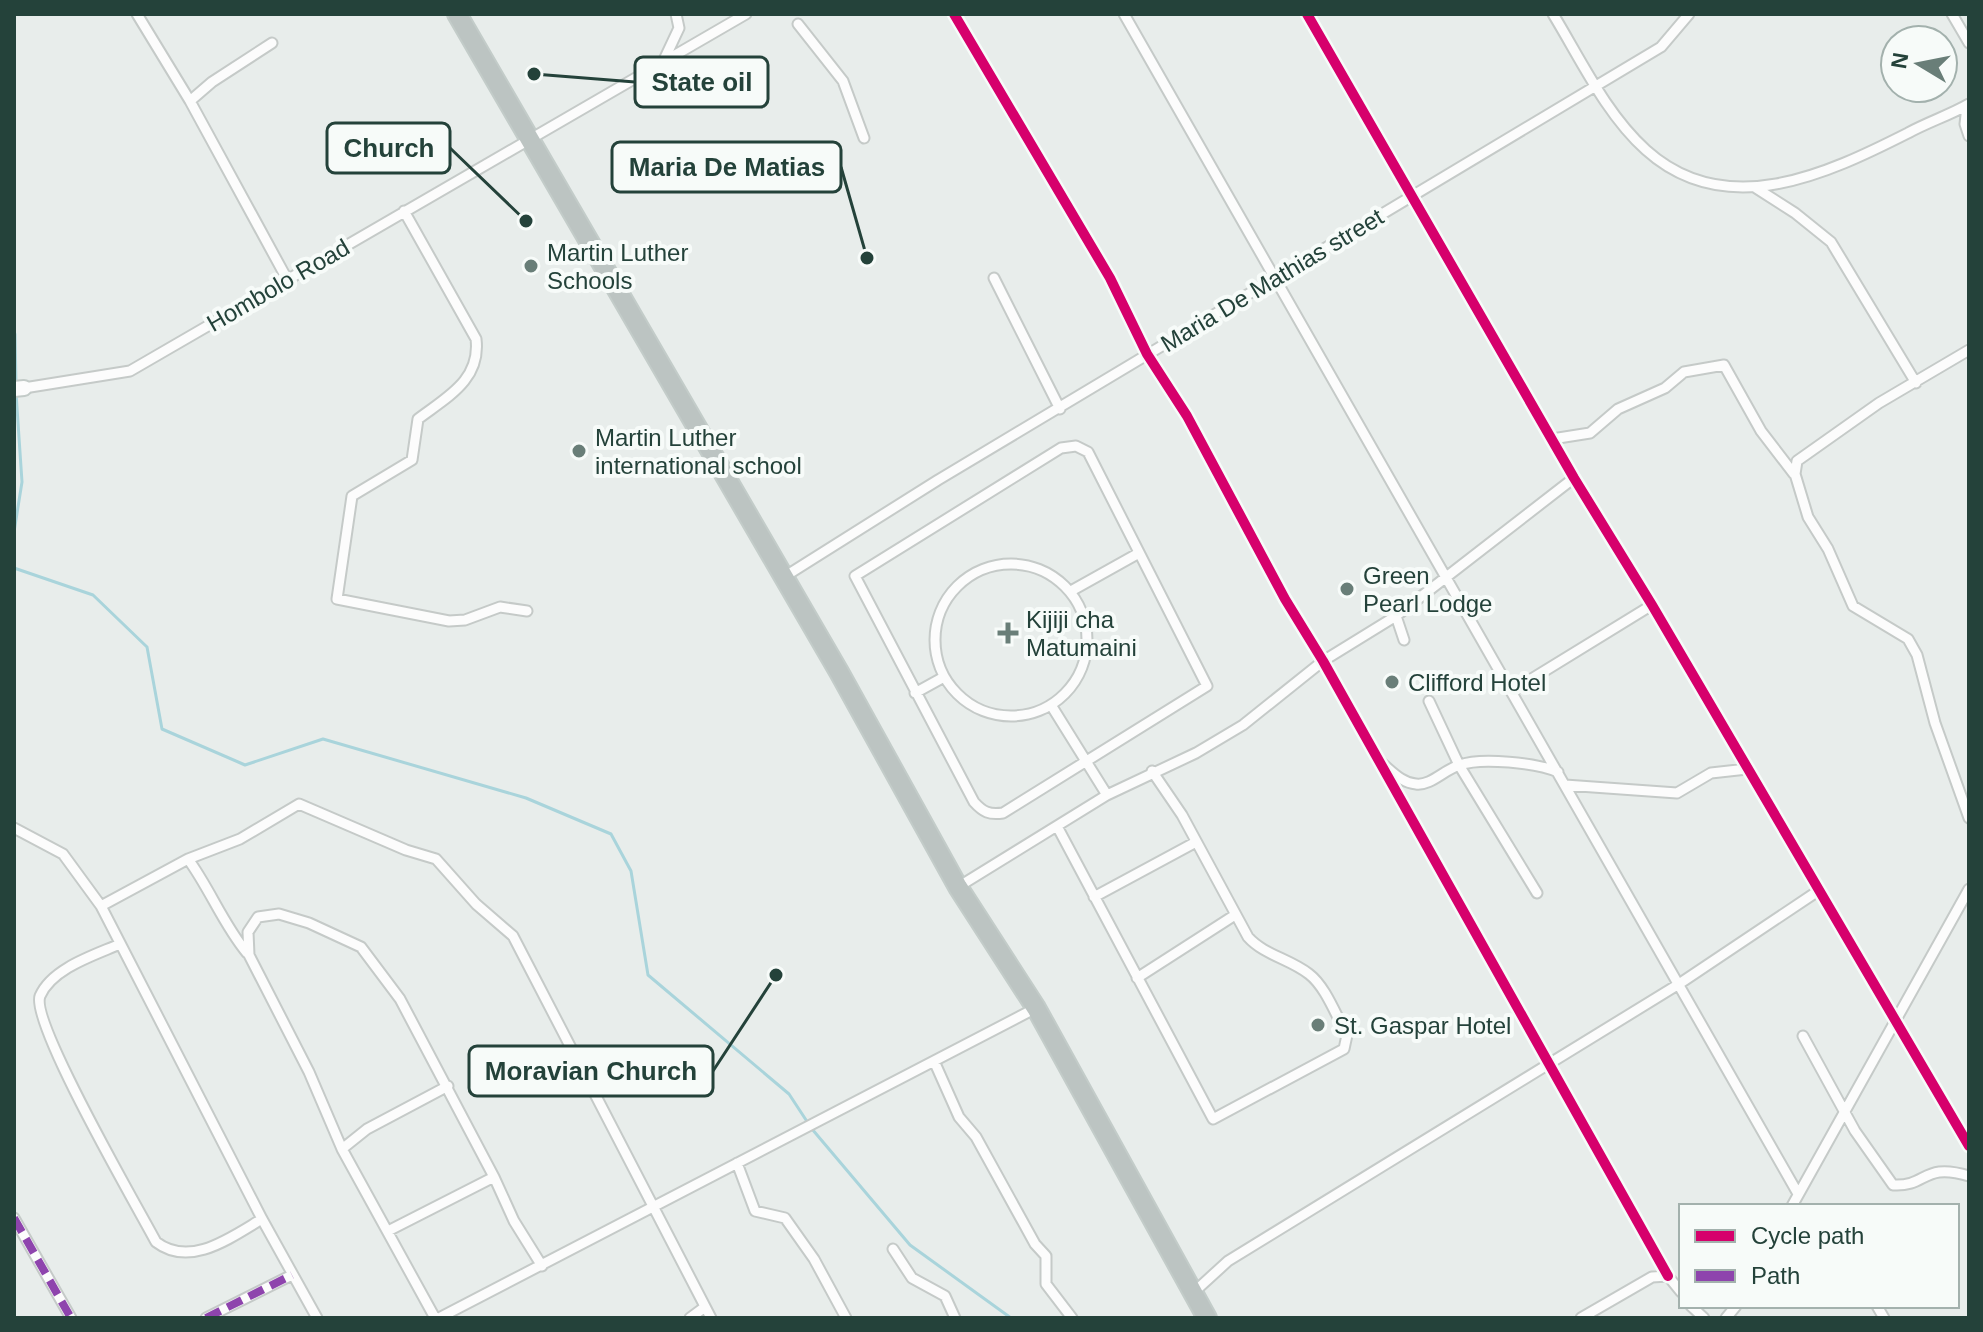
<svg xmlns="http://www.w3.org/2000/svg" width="1983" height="1332" font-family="Helvetica,sans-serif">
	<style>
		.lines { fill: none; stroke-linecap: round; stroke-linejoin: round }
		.stream { stroke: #a9d4db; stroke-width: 3 }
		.street-casing { stroke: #c5cac8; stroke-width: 13 }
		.secondary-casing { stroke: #c3cbc8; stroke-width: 18 }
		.highway-casing { stroke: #c3ccc9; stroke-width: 22 }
		.street { stroke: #fcfcfc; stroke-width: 9 }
		.secondary { stroke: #fcfcfc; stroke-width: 14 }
		.highway { stroke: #bcc4c2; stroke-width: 18 }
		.quiet { stroke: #8e44ad; stroke-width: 8; stroke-dasharray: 16 8; stroke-linecap: butt }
		.cycleway-casing { stroke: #f7fbf9; stroke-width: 15 }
		.cycleway { stroke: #d6006c; stroke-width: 10 }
		.poi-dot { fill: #697e78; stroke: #f7fbf9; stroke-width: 3 }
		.labels { text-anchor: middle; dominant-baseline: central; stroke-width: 8; stroke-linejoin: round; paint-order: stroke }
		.poi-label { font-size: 24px; fill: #24423a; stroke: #f7fbf9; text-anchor: start }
		.street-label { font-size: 24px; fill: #24423a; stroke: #f7fbf9 }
		.leader { fill: none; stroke: #24423a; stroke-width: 3 }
		.callout-dot { fill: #24423a; stroke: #f7fbf9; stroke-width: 3 }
		.callout { fill: #f7fbf9; stroke: #24423a; stroke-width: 3 }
		.callout-label { font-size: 26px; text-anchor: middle; font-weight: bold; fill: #24423a }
	</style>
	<rect width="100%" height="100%" fill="#e8edeb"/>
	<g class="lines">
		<path class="stream" d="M 15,334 L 16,385
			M 14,532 L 22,482 L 16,393
			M 14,568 L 93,595 L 147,647 L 162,729 L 245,765 L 323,739 L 526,798 L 611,834 L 631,871 L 648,975 L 789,1094 L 808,1123
			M 812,1129 L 910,1245 L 1011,1318"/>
		<defs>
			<path id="street" d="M 137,14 L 190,101 L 287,279
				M 954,14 L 1110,278 L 1147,354 L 1187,416 L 1285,599 L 1323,661 L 1668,1276
				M 1124,14 L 1797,1192
				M 1307,14 L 1574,478 L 1652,605 L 1969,1146
				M 1553,14 C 1581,60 1606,114 1646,150 C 1726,222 1827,174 1908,133 C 1928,122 1950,115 1969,104
				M 1952,14 L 1969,43
				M 798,24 L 843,81 L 864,138
				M 663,62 L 679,28 L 676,14
				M 190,101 L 212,82 L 272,43
				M 1967,106 L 1965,124 L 1969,136
				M 1756,188 L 1795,213 L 1831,242 L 1916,383
				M 404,211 L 476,339 C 481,380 447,397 418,419 L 412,460 L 352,496 L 337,599 L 449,621 L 465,620 L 500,607 L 527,611
				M 994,278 L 1060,409
				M 1969,350 L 1879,403 L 1797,461 L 1795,474 L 1808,517 L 1828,549 L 1853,606 L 1908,639 L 1917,655 L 1935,723 L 1969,818
				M 24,388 L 130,371 L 746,14
				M 1552,439 L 1590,433 L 1618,409 L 1665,388 L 1684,372 L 1724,365 L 1761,431 L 1794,474
				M 1076,446 L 1088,452 L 1207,686 L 1003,813 C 989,815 983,812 974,802 L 855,576 L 1061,448 Z
				M935 640a76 76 0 1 1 152 0a76 76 0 1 1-152 0Z
				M 784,577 L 938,480 L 1661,47 L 1689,14
				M 1071,591 L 1139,553
				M 1396,616 L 1404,640
				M 1512,691 L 1652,605
				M 915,693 L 944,677
				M 1429,701 L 1459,765 L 1537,893
				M 1051,705 L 1107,795
				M 1379,761 C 1391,770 1401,783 1416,784 C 1431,786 1445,769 1460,765 C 1481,757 1537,763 1558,772
				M 1565,785 L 1677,793 L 1711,773 L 1747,769
				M 14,828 L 63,854 L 101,906 L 262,1219 L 317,1318
				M 1058,828 L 1213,1119 L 1344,1049 L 1347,1035 C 1336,1016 1326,987 1309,974 C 1290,959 1264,955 1248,937 L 1182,815 L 1152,771
				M 188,859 C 210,889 223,924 247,953
				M 958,887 L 1107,795 L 1196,753 L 1243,725 L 1323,661 L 1396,616 L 1574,478
				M 1094,897 L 1196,842
				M 101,906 L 188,859 L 240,839 L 299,804 L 406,850 L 436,859 L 476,904 L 513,936 L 711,1318
				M 120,944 C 95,955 52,968 40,996 C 30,1022 138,1208 156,1242 C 190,1268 230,1238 262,1219
				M 1137,978 L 1235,915
				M 1803,1036 L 1855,1131 L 1893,1185 C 1928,1187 1922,1162 1969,1176
				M 934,1061 L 959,1117 L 976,1137 L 1035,1244 L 1046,1256 L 1046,1284 L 1072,1318
				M 342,1149 L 367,1129 L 448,1086
				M 737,1163 L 755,1211 L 785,1218 L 814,1259 L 846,1318
				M 1792,1206 L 1969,889
				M 14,1218 L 71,1318
				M 388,1231 L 494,1177
				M 893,1249 L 912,1278 L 945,1296 L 955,1318
				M 1193,1293 L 1228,1261 L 1679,984 L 1818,891
				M 1691,1306 L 1704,1318
				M 1877,1306 L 1884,1318
				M 206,1318 L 292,1275
				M 435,1318 L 342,1149 L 309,1072 L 249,955 L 248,932 L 258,917 L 279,914 L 309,923 L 361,947 L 400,999 L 494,1177 L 514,1221 L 542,1266
				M 439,1318 L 1036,1008
				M 690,1318 L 705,1307
				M 1581,1318 L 1652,1277 L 1668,1276 L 1681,1292
				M 1726,1318 L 1736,1306"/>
			<path id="secondary" d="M 14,389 L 24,388"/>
			<path id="highway" d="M 457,14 L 839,672 L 958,887 L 1036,1008 L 1207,1318"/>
		</defs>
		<use href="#street" class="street-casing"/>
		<use href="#secondary" class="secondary-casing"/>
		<use href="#highway" class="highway-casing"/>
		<use href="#street" class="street"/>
		<use href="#secondary" class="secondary"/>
		<use href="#highway" class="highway"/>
		<path class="quiet" d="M 14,1218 L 71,1318
			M 206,1318 L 292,1275"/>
		<defs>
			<path id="cycleway" d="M 954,14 L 1110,278 L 1147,354 L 1187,416 L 1285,599 L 1323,661 L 1668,1276
				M 1307,14 L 1574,478 L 1652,605 L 1969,1146"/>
		</defs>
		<use href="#cycleway" class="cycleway-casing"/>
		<use href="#cycleway" class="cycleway"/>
	</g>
	<g class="poi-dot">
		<circle cx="531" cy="266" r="8"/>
		<circle cx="579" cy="451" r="8"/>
		<circle cx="1347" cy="589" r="8"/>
		<path d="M1004 621h8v8h8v8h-8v8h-8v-8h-8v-8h8z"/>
		<circle cx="1392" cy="682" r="8"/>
		<circle cx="1318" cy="1025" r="8"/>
	</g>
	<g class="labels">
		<g class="poi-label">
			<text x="547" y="252">Martin Luther<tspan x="547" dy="28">Schools</tspan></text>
			<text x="595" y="437">Martin Luther<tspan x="595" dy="28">international school</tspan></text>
			<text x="1363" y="575">Green<tspan x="1363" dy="28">Pearl Lodge</tspan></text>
			<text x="1026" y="619">Kijiji cha<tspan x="1026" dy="28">Matumaini</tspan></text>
			<text x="1408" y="682">Clifford Hotel</text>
			<text x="1334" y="1025">St. Gaspar Hotel</text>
		</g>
		<g class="street-label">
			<text transform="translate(1272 280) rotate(-31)">Maria De Mathias street</text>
			<text transform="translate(278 285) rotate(-30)">Hombolo Road</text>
		</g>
	</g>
	<path class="leader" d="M534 74L635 82M526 221L450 148M867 258L841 167M776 975L713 1071"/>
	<g class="callout-dot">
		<circle cx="534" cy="74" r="8"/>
		<circle cx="526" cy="221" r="8"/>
		<circle cx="867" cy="258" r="8"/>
		<circle cx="776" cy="975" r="8"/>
	</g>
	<g class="callout">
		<rect x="635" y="57" width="133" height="50" rx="8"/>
		<rect x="327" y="123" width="123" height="50" rx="8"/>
		<rect x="612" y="142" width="229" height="50" rx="8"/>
		<rect x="469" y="1046" width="244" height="50" rx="8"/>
	</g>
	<g class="callout-label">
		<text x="702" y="91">State oil</text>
		<text x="389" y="157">Church</text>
		<text x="727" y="176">Maria De Matias</text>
		<text x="591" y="1080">Moravian Church</text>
	</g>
	<rect width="1983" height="1332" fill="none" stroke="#24423a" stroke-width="32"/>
	<rect x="1679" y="1204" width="280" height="104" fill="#f7fbf9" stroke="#a3b1ad" stroke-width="2"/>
	<rect x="1695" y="1230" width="40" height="12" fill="#d6006c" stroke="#a3b1ad" stroke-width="2"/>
	<text x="1751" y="1244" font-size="24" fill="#24423a">Cycle path</text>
	<rect x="1695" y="1270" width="40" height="12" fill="#8e44ad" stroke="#a3b1ad" stroke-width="2"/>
	<text x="1751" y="1284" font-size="24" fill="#24423a">Path</text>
	<g transform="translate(1919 64) rotate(280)"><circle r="38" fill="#f7fbf9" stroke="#a3b1ad" stroke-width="2"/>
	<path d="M0-6L14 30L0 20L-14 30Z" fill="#697e78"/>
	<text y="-12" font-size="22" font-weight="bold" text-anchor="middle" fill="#24423a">N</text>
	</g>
</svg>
